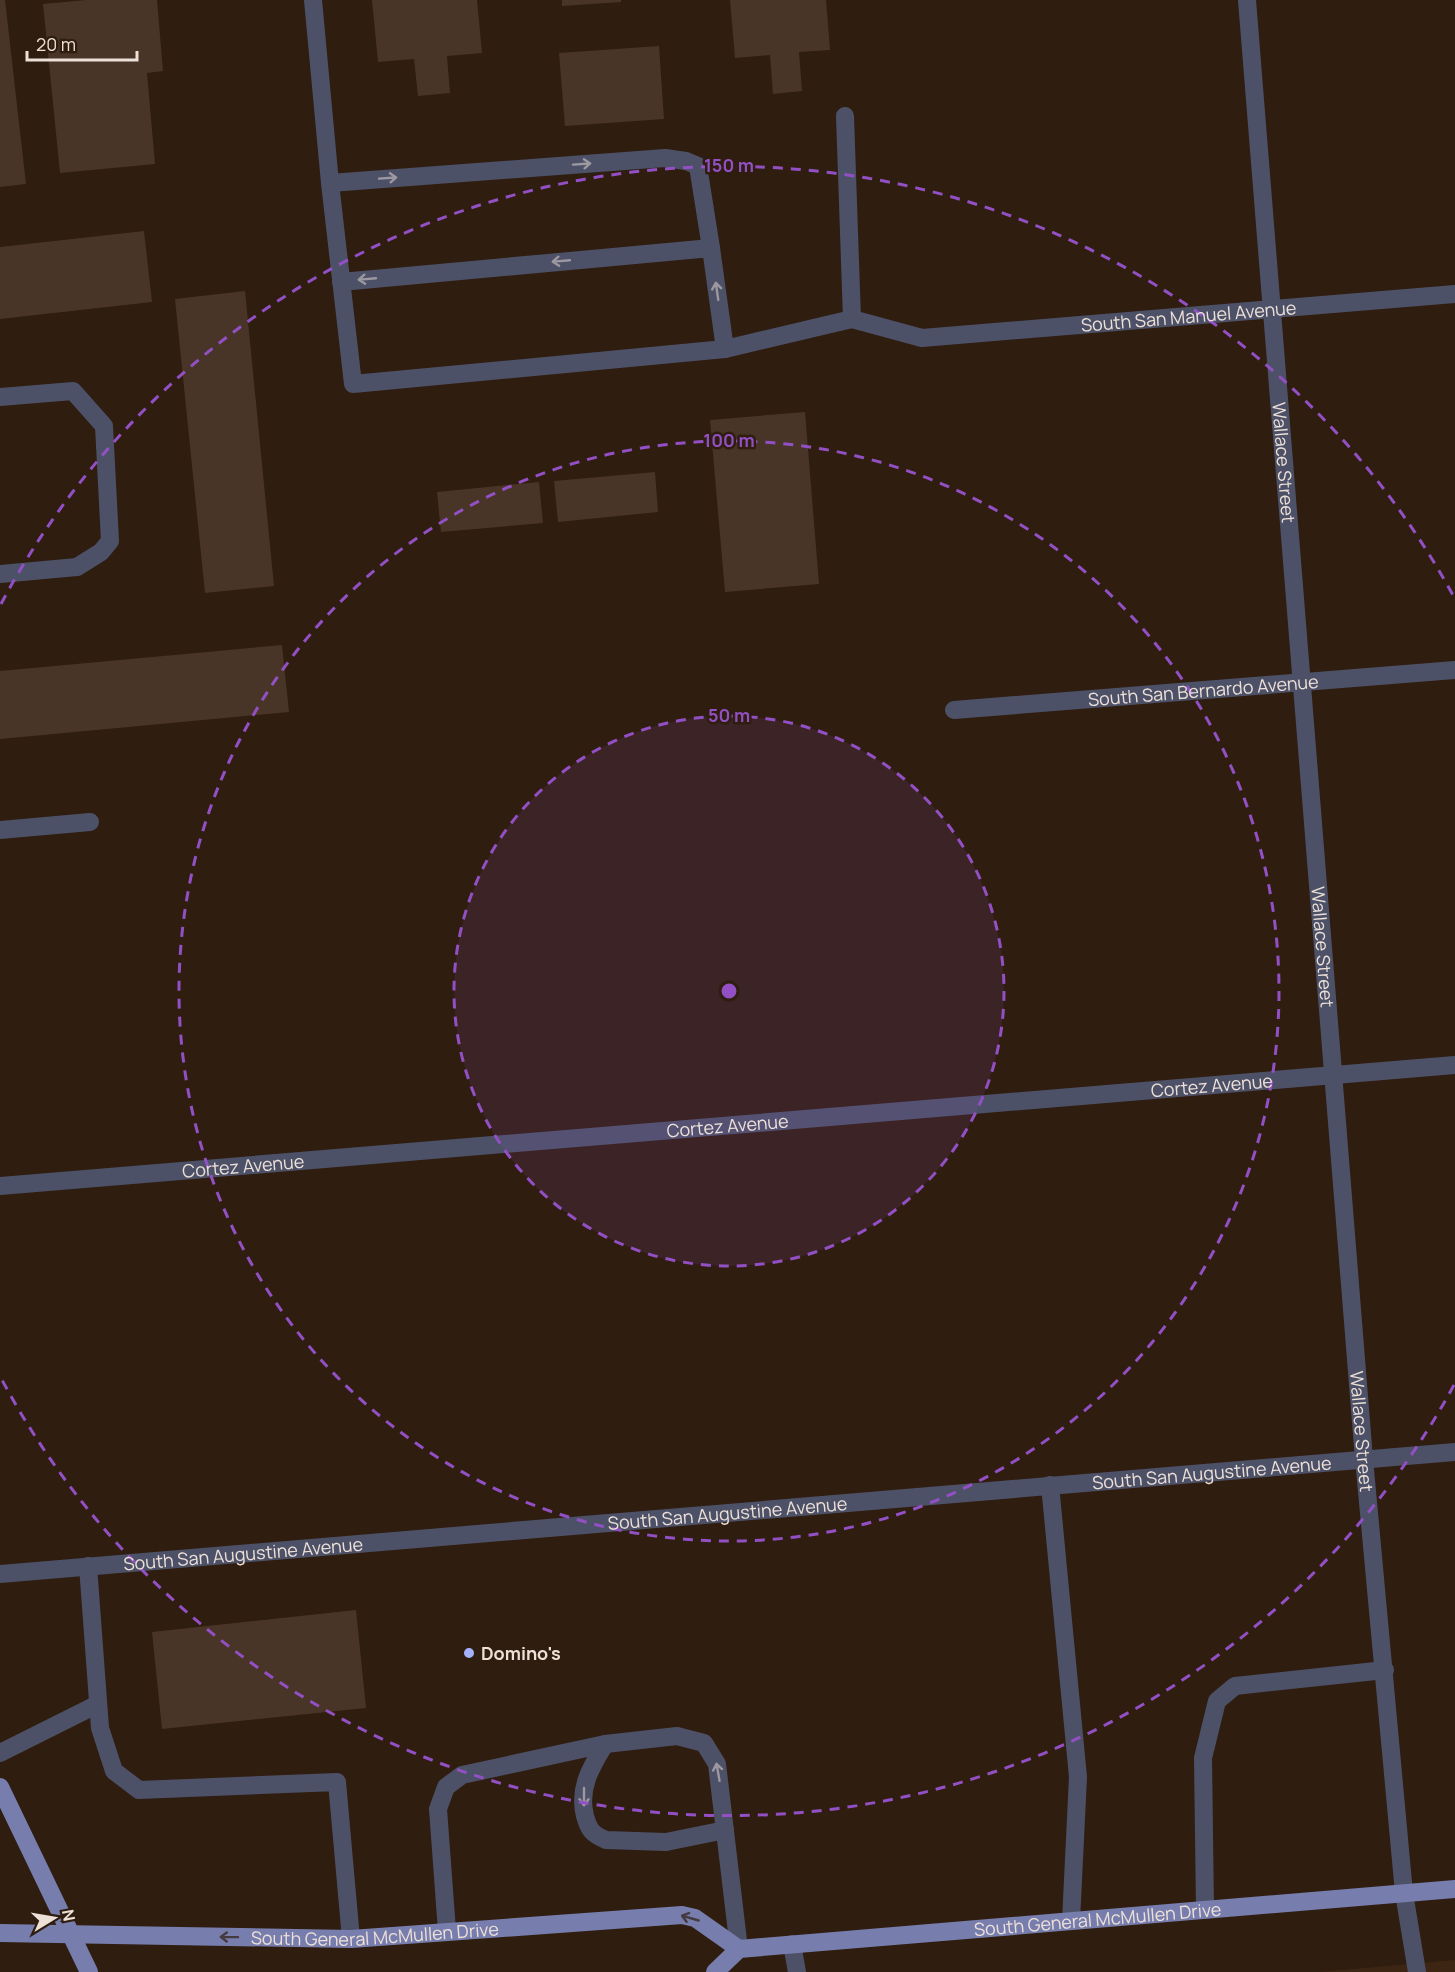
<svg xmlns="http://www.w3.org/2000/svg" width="1455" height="1972" font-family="Manrope,sans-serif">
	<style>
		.built { fill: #3d2514 }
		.building { fill: #493527 }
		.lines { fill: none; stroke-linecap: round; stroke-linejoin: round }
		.minor { stroke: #4d5168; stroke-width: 18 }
		.major { stroke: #777eae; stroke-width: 18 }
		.oneway { stroke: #9d98a0 }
		.oneway2 { stroke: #453a3f }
		.ring { fill: none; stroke: #9250c4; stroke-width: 3; stroke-dasharray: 10 8 }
		.poi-dot { fill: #a6b1fc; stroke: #2f1d10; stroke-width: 2 }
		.labels { text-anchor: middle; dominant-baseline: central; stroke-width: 5; stroke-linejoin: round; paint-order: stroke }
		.street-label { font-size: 18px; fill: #ede0d7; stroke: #2f1d10 }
		.poi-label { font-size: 18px; font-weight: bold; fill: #ede0d7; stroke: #2f1d10; text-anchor: start }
		.centre { fill: #9250c4; stroke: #2f1d10; stroke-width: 3 }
		.ring-label { font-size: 18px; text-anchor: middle; font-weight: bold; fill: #9250c4; stroke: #2f1d10; stroke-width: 5; stroke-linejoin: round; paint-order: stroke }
	</style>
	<rect width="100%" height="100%" fill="#2f1d10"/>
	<path class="built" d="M 1455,1960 L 1455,1972 L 1320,1972 Z"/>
	<path class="building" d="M 0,0 L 5,0 L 26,184 L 0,187 Z
		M 86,0 L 157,0 L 163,71 L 147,73 L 155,164 L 60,173 L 43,4 Z
		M 372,0 L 477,0 L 482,53 L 447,56 L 450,93 L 418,96 L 414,59 L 378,62 Z
		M 562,0 L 621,0 L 621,2 L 562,6 Z
		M 730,0 L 826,0 L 830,50 L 799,52 L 802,91 L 773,94 L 770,55 L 735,58 Z
		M 659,46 L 664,119 L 565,126 L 559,53 Z
		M 144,231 L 152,302 L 0,319 L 0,247 Z
		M 245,291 L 274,586 L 205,593 L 175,299 Z
		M 805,412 L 819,584 L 725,592 L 710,420 Z
		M 655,472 L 658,512 L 558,522 L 554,481 Z
		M 539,482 L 543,523 L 441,532 L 437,492 Z
		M 282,645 L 289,712 L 0,739 L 0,671 Z
		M 356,1610 L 366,1708 L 162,1729 L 152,1632 Z"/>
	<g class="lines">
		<g class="minor">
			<path d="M 313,0 L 330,183 L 353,384 L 725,349 L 852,319 L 845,116"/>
			<path id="s1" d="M 1247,0 L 1364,1459 L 1404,1893 L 1417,1972"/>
			<path d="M 330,183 L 665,158 L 686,161 L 698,166 L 711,248"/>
			<path d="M 341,282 L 711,248 L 725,349"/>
			<path id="s2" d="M 852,319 L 922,338 L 1455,294"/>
			<path d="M 0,397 L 73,391 L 104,426 L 110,541 L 101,552 L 77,567 L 0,574"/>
			<path id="s3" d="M 954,710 L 1455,670"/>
			<path d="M 0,830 L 90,822"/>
			<path id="s4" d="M 0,1186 L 1455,1065"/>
			<path d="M 1050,1485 L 1078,1777 L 1071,1921"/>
			<path d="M 88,1566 L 100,1728 L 114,1771 L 139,1790 L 337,1782 L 351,1939"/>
			<path id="s5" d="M 0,1574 L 1455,1452"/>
			<path d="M 605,1744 C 591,1767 578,1788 585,1816 C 589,1830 592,1834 606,1840 L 666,1842 L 725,1830"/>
			<path d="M 0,1753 L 98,1704"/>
			<path d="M 1205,1910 L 1203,1758 L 1217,1701 L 1235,1686 L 1385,1670"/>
			<path d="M 447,1931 L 438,1809 L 446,1787 L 462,1775 L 605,1744 L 677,1736 L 704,1743 L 717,1764 L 739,1949"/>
			<path d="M 792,1944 L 797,1972"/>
		</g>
		<g class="major">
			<path d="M 0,1787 L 89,1972"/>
			<path id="s6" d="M 0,1933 L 351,1939 L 682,1915 L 695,1918 L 739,1949"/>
			<path id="s7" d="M 715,1972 L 739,1949 L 1455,1889"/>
		</g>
	</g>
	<defs><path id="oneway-shaft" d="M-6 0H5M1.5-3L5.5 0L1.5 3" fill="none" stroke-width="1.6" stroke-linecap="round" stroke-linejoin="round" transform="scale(1.5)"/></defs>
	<g class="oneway">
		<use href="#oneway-shaft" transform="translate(582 164) rotate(-4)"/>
		<use href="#oneway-shaft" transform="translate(388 178) rotate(-4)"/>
		<use href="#oneway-shaft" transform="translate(561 261) rotate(175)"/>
		<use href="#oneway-shaft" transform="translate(367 279) rotate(175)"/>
		<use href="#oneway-shaft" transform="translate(717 291) rotate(-98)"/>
		<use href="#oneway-shaft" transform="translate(718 1772) rotate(-100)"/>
		<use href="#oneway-shaft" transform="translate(584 1797) rotate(90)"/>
	</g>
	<g class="oneway2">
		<use href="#oneway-shaft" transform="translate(690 1918) rotate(-164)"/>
		<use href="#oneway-shaft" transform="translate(229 1937) rotate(-179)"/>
	</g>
	<circle cx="729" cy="991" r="275" fill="#9250c4" fill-opacity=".12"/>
	<g class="ring">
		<circle cx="729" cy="991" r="275"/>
		<circle cx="729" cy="991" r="550"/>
		<path d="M1454 1385A825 825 0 0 1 1 1378M1 604A825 825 0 0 1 1454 597"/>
	</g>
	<circle class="poi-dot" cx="469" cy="1653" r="6"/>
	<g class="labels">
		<g class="street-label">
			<text stroke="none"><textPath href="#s2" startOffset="340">South San Manuel Avenue</textPath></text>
			<text stroke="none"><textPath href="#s1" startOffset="464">Wallace Street</textPath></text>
			<text stroke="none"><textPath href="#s3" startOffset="250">South San Bernardo Avenue</textPath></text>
			<text stroke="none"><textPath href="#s1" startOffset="950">Wallace Street</textPath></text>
			<text stroke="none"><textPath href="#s4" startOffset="1216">Cortez Avenue</textPath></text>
			<text stroke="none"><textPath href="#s4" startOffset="730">Cortez Avenue</textPath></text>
			<text stroke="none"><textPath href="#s4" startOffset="244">Cortez Avenue</textPath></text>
			<text stroke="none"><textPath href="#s1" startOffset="1436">Wallace Street</textPath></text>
			<text stroke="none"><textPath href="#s5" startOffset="1216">South San Augustine Avenue</textPath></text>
			<text stroke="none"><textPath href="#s5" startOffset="730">South San Augustine Avenue</textPath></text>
			<text stroke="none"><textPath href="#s5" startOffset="244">South San Augustine Avenue</textPath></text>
			<text stroke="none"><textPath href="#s7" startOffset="393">South General McMullen Drive</textPath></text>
			<text stroke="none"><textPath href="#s6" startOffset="375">South General McMullen Drive</textPath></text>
		</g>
		<g class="poi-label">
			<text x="481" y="1653">Domino's</text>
		</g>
	</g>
	<circle cx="729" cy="991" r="9" class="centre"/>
	<g class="ring-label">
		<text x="729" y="172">150 m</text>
		<text x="729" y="447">100 m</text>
		<text x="729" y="722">50 m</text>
	</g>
	<g transform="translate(54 1918) rotate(79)" stroke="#2f1d10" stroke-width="4.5" paint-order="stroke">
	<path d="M0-4.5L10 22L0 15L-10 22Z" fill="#ede0d7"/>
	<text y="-9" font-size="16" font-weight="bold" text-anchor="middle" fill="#ede0d7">N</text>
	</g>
	<path d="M27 51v9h110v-9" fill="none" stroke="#ede0d7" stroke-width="3"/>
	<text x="36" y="51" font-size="18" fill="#ede0d7" stroke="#2f1d10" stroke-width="4.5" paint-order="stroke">20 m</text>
</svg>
